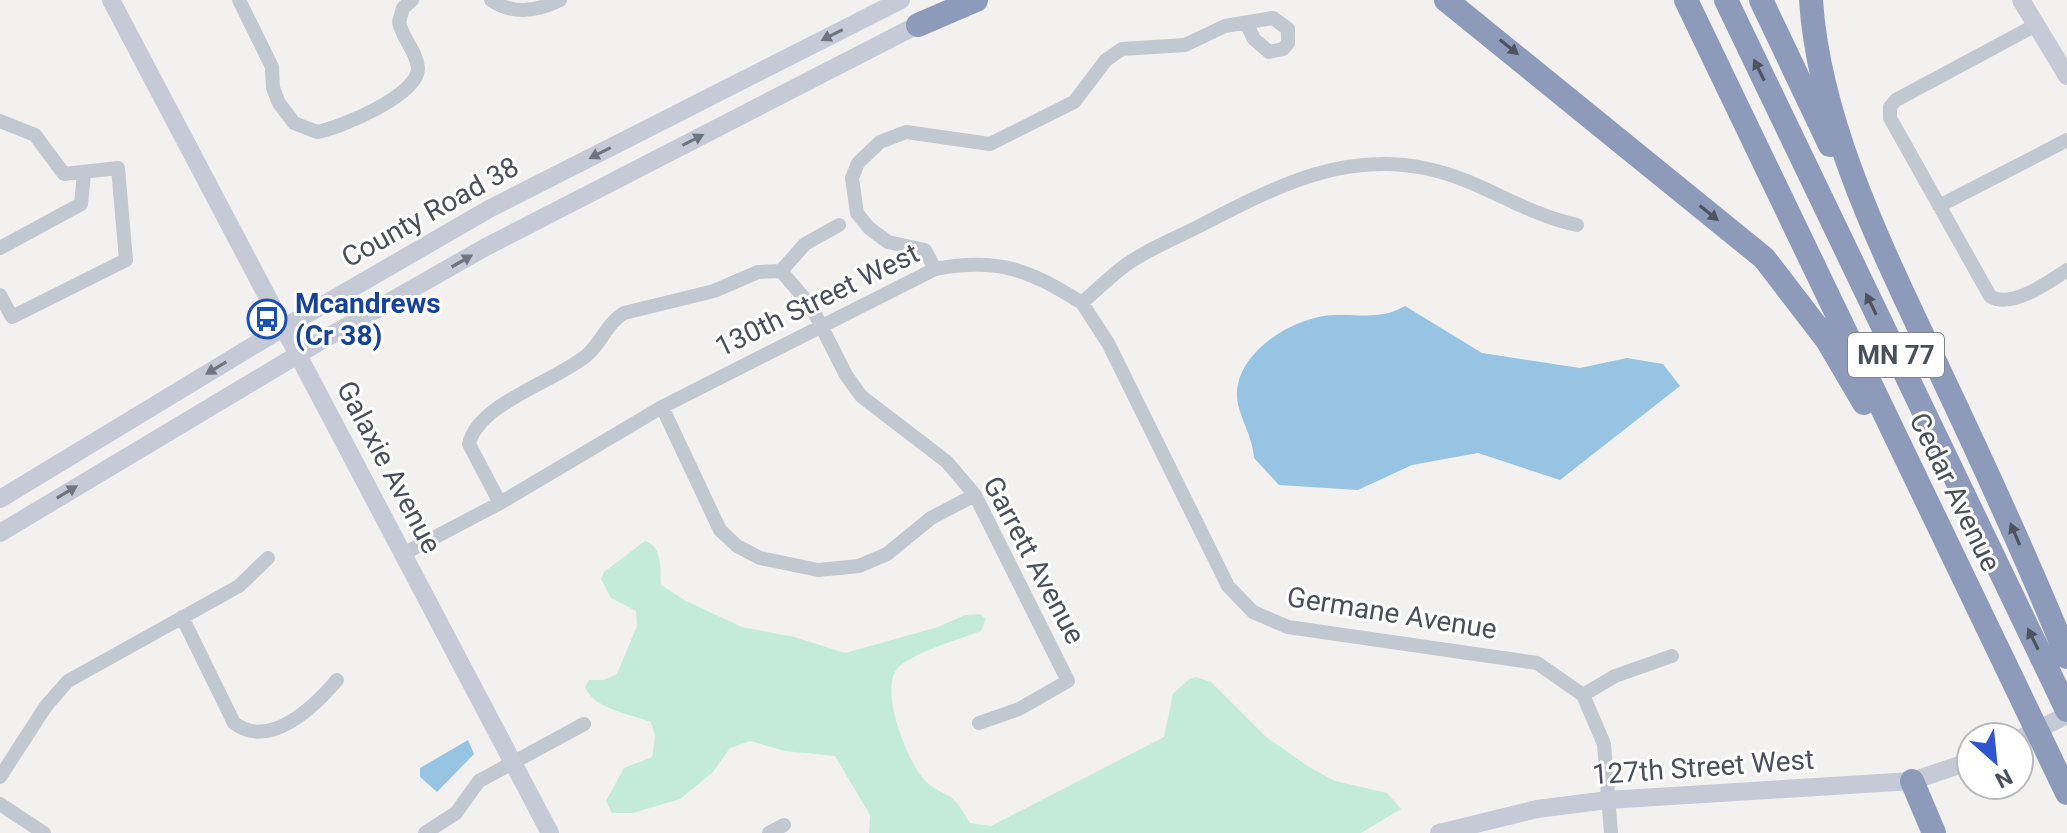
<svg xmlns="http://www.w3.org/2000/svg" width="2067" height="833" font-family="Roboto,sans-serif">
	<style>
		.green { fill: #c4eada }
		.water { fill: #97c4e2 }
		.lines { fill: none; stroke-linecap: round; stroke-linejoin: round }
		.street { stroke: #c2c8d0; stroke-width: 14 }
		.secondary { stroke: #c5cad6; stroke-width: 18 }
		.highway { stroke: #8e9ab9; stroke-width: 24 }
		.oneway { fill: #6f7580 }
		.oneway2 { fill: #4d5460 }
		.labels { text-anchor: middle; dominant-baseline: central; stroke-width: 6; stroke-linejoin: round; paint-order: stroke }
		.shield { fill: #fff; stroke: #80848c; stroke-width: 2 }
		.shield-label { font-size: 26px; font-weight: bold; fill: #4a505b }
		.street-label { font-size: 28px; fill: #4a505b; stroke: #fff }
		.transit-label { font-size: 28px; font-weight: bold; fill: #164399; stroke: #fff; text-anchor: start }
	</style>
	<rect width="100%" height="100%" fill="#f2f1f0"/>
	<path class="green" d="M 645,541 C 663,547 660,568 661,585 L 686,601 L 742,627 L 794,637 L 845,653 L 938,627 L 965,615 L 980,614 L 986,619 L 981,631 C 961,639 910,653 897,669 C 880,690 905,753 919,773 C 928,787 939,790 952,798 C 959,804 965,815 970,823 L 991,826 L 1164,737 L 1173,694 L 1189,679 L 1196,677 L 1211,682 L 1265,736 L 1309,767 L 1335,781 L 1387,793 L 1401,809 L 1361,833 L 869,833 L 870,815 L 835,756 L 785,751 L 750,741 L 730,748 L 713,772 L 680,799 L 633,813 L 612,813 L 606,801 L 624,768 L 652,757 L 655,736 L 651,722 C 630,714 594,709 585,687 L 589,680 L 604,680 L 617,674 L 637,626 L 636,611 L 611,598 L 601,579 L 604,572 Z"/>
	<path class="water" d="M 1405,306 L 1482,353 L 1580,368 L 1627,358 L 1663,364 L 1680,386 L 1560,480 L 1478,453 L 1412,465 L 1358,490 L 1279,485 L 1254,458 C 1253,435 1236,413 1237,393 C 1238,351 1295,316 1334,315 C 1360,314 1381,320 1405,306 Z
		M 468,740 L 474,754 L 437,792 L 420,777 L 420,768 Z"/>
	<g class="lines">
		<path class="street" d="M 239,0 L 272,67 L 273,88 L 279,103 L 294,123 L 317,132 C 340,128 419,95 418,68 C 417,52 402,38 399,22 L 403,8 L 412,0
			M 491,0 C 513,15 538,11 560,0
			M 2036,25 L 1896,100 L 1890,107 L 1890,118 L 1990,296 C 2010,310 2049,282 2067,270
			M 0,121 L 35,135 L 64,174 L 118,168 L 126,260 L 12,317 L 0,295
			M 1939,206 L 2067,140
			M 0,248 L 81,204 L 84,174
			M 935,269 L 925,250 L 888,242 L 869,228 L 857,213 L 852,178 L 858,163 L 880,142 L 906,132 L 990,144 L 1074,102 L 1106,60 L 1122,49 L 1185,45 L 1225,26 L 1273,18 L 1288,29 L 1288,43 L 1283,49 L 1269,52 L 1254,39 L 1246,23
			M 781,271 L 811,306 L 846,375 L 861,396 L 947,462 L 975,495 L 1068,681 L 1019,709 L 979,723
			M 781,271 L 805,244 L 839,225
			M 1082,303 L 1108,343 L 1228,586 L 1253,612 L 1288,627 L 1537,663 L 1583,695 L 1604,744 L 1611,833
			M 662,407 L 720,530 L 737,546 L 760,558 L 818,570 L 859,566 L 887,554 L 931,518 L 975,495
			M 500,503 L 469,444 C 478,403 557,381 587,355 C 602,342 607,323 624,313 L 714,291 L 758,272 L 781,271
			M 403,554 L 500,503 L 662,407 L 935,269 C 999,257 1029,270 1082,303 C 1095,291 1109,278 1123,267 C 1148,248 1182,236 1209,221 C 1278,186 1343,152 1424,168 C 1478,178 1523,214 1577,225
			M 182,617 L 234,723 C 270,750 314,707 337,680
			M 1583,695 L 1615,676 L 1672,656
			M 0,777 L 46,706 L 68,681 L 239,586 L 268,558
			M 0,804 L 44,833
			M 425,833 L 456,813 L 479,781 L 584,724
			M 769,833 L 784,825"/>
		<path class="secondary" d="M 111,0 L 550,833
			M 2021,0 L 2067,76
			M 0,499 L 266,338 L 489,209 L 901,0
			M 0,533 L 319,342 L 484,248 L 929,19
			M 2019,739 L 2067,715
			M 1439,833 L 1537,809 L 1608,800 L 1912,781 L 1971,761"/>
		<path class="highway" d="M 1446,0 L 1764,258 L 1827,340 L 1864,403
			M 1686,0 L 2067,793
			M 1726,0 L 2067,710
			M 1761,0 L 1830,145
			M 1811,0 C 1819,126 1886,257 1939,370 C 1984,465 2028,560 2067,657
			M 918,25 L 976,0
			M 1912,781 L 1934,833"/>
	</g>
	<defs><path id="oneway-solid" d="M-6-.8H1V-3.2L6.5 0L1 3.2V.8H-6Z" transform="scale(2)"/></defs>
	<g class="oneway">
		<use href="#oneway-solid" transform="translate(832 35) rotate(153)"/>
		<use href="#oneway-solid" transform="translate(693 140) rotate(-27)"/>
		<use href="#oneway-solid" transform="translate(600 153) rotate(153)"/>
		<use href="#oneway-solid" transform="translate(462 261) rotate(-30)"/>
		<use href="#oneway-solid" transform="translate(216 368) rotate(149)"/>
		<use href="#oneway-solid" transform="translate(67 492) rotate(-31)"/>
	</g>
	<g class="oneway2">
		<use href="#oneway-solid" transform="translate(1509 47) rotate(39)"/>
		<use href="#oneway-solid" transform="translate(1759 70) rotate(-116)"/>
		<use href="#oneway-solid" transform="translate(1709 213) rotate(39)"/>
		<use href="#oneway-solid" transform="translate(1871 304) rotate(-116)"/>
		<use href="#oneway-solid" transform="translate(2015 534) rotate(-113)"/>
		<use href="#oneway-solid" transform="translate(2033 639) rotate(-116)"/>
	</g>
	<defs>
		<symbol id="bus-ring" viewBox="-11 -11 22 22"><circle r="9.5" fill="#fff" stroke="#1a4fb4" stroke-width="1.5"/><path d="M-5-6H5V4H4V6H2V4H-2V6H-4V4H-5ZM-3.5-4V0h7V-4ZM-3.5 1.2v1.5H-2V1.2ZM2 1.2v1.5H3.5V1.2Z" fill="#1a4fb4"/></symbol>
	</defs>
	<g fill-rule="evenodd">
		<use href="#bus-ring" x="245" y="297" width="44" height="44"/>
	</g>
	<g class="labels">
		<rect class="shield" x="1848" y="333" width="96" height="44" rx="6"/>
		<g class="shield-label">
			<text x="1896" y="355">MN 77</text>
		</g>
		<g class="street-label">
			<text transform="translate(430 212) rotate(-29)">County Road 38</text>
			<text transform="translate(817 300) rotate(-26)">130th Street West</text>
			<text transform="translate(389 467) rotate(62)">Galaxie Avenue</text>
			<text transform="translate(1955 492) rotate(64)">Cedar Avenue</text>
			<text transform="translate(1034 560) rotate(62)">Garrett Avenue</text>
			<text transform="translate(1392 613) rotate(9)">Germane Avenue</text>
			<text transform="translate(1703 767) rotate(-4)">127th Street West</text>
		</g>
		<g class="transit-label">
			<text x="295" y="303">Mcandrews<tspan x="295" dy="32">(Cr 38)</tspan></text>
		</g>
	</g>
	<g transform="translate(1995 761) rotate(153)"><circle r="38" fill="#ffffff" stroke="#b7b9bd" stroke-width="2"/>
	<path d="M0-6L14 30L0 20L-14 30Z" fill="#2f56ce"/>
	<text y="-12" font-size="22" font-weight="bold" text-anchor="middle" fill="#4a505b">N</text>
	</g>
</svg>
